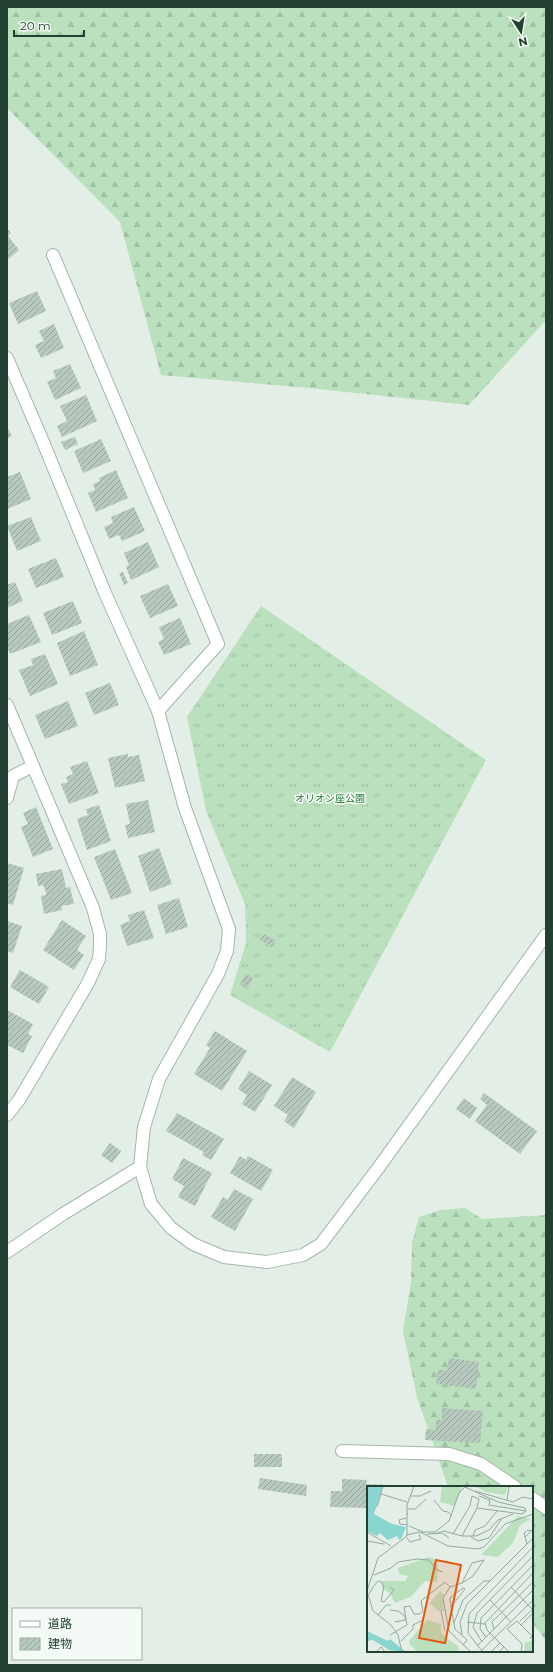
<svg xmlns="http://www.w3.org/2000/svg" width="553" height="1672" font-family="Montserrat,'Noto Sans JP',sans-serif">
	<style>
		.grass { fill: url(#grass-tufts) }
		.forest { fill: url(#forest-firs) }
		.building { fill: url(#building-hatch) }
		.lines { fill: none; stroke-linecap: round; stroke-linejoin: round }
		.minor-casing { stroke: #a5b6ad; stroke-width: 14 }
		.tertiary-casing { stroke: #a5b6ad; stroke-width: 14 }
		.minor { stroke: #fff; stroke-width: 12 }
		.tertiary { stroke: #fff; stroke-width: 12 }
		.labels { text-anchor: middle; dominant-baseline: central; stroke-width: 3; stroke-linejoin: round; paint-order: stroke }
		.park-label { font-size: 10px; fill: #297937; stroke: #f4faf6 }
		.inset-road { fill: none; stroke: #96a89e; stroke-width: 1 }
		.view { fill: #e8590c; fill-opacity: 0.15; stroke: #e8590c; stroke-width: 2 }
		.inset-edge { fill: none; stroke: #224031; stroke-width: 2 }
	</style>
	<defs>
		<pattern id="grass-tufts" width="24" height="20" patternUnits="userSpaceOnUse"><rect width="24" height="20" fill="#bbe0bd"/><path d="M3 7l-1-3M5 7V3M7 7l1-3M15 17l-1-3M17 17v-4M19 17l1-3" fill="none" stroke="#a0c1a3"/></pattern>
		<pattern id="forest-firs" width="22" height="20" patternUnits="userSpaceOnUse"><rect width="22" height="20" fill="#bbe0bd"/><path d="M5 1l3.5 6h-7zM16 11l3.5 6h-7z" fill="#a0c1a3"/></pattern>
		<pattern id="building-hatch" width="6" height="6" patternUnits="userSpaceOnUse"><rect width="6" height="6" fill="#b8c9bf"/><path d="M-1 1l2-2M0 6l6-6M5 7l2-2" fill="none" stroke="#95a59c"/></pattern>
	</defs>
	<rect width="100%" height="100%" fill="#e3eee7"/>
	<path class="grass" d="M 261,606 L 486,760 L 330,1052 L 230,995 L 246,943 L 245,904 L 206,811 L 187,717 Z"/>
	<path class="forest" d="M 7,7 L 546,7 L 546,320 L 469,405 L 309,388 L 161,375 L 120,222 L 7,108 Z
		M 465,1208 L 482,1219 L 546,1215 L 546,1641 L 532,1622 L 532,1487 L 448,1487 L 417,1397 L 403,1331 L 411,1282 L 412,1243 L 419,1217 L 441,1210 Z"/>
	<path class="building" d="M 7,228 L 11,233 L 8,236 L 19,250 L 7,260 Z
		M 37,291 L 46,311 L 18,324 L 9,303 Z
		M 54,324 L 64,348 L 41,358 L 35,345 L 44,341 L 39,331 Z
		M 70,364 L 81,388 L 55,400 L 47,382 L 56,378 L 53,371 Z
		M 86,395 L 97,421 L 62,437 L 57,426 L 67,421 L 60,406 Z
		M 7,427 L 12,436 L 7,439 Z
		M 75,437 L 78,444 L 65,450 L 61,442 Z
		M 101,439 L 111,461 L 83,473 L 74,451 Z
		M 116,470 L 128,498 L 96,512 L 88,493 L 95,490 L 93,484 L 100,481 L 99,478 Z
		M 20,472 L 31,499 L 7,509 L 7,477 Z
		M 134,507 L 145,531 L 122,541 L 119,535 L 109,539 L 104,527 L 113,523 L 111,517 Z
		M 31,517 L 41,541 L 17,551 L 7,526 Z
		M 148,542 L 159,567 L 131,580 L 126,567 L 129,565 L 124,553 Z
		M 56,558 L 64,577 L 36,588 L 28,569 Z
		M 123,572 L 128,583 L 124,585 L 119,573 Z
		M 15,582 L 23,601 L 7,608 L 7,585 Z
		M 168,584 L 178,606 L 150,618 L 140,596 Z
		M 73,601 L 82,623 L 52,635 L 43,613 Z
		M 29,615 L 41,642 L 10,654 L 7,647 L 7,624 Z
		M 180,618 L 191,644 L 164,655 L 158,642 L 164,639 L 159,627 Z
		M 84,631 L 98,665 L 70,676 L 57,643 Z
		M 45,654 L 58,684 L 30,696 L 19,670 L 33,665 L 31,659 Z
		M 110,683 L 119,705 L 94,715 L 85,693 Z
		M 68,701 L 78,726 L 45,739 L 35,715 Z
		M 128,754 L 128,757 L 139,755 L 145,781 L 115,788 L 108,758 Z
		M 87,761 L 99,793 L 69,804 L 61,784 L 68,782 L 66,777 L 73,774 L 70,767 Z
		M 148,800 L 155,832 L 128,838 L 125,825 L 130,824 L 126,804 Z
		M 99,805 L 111,841 L 87,850 L 77,819 L 88,815 L 86,809 Z
		M 36,807 L 53,849 L 33,857 L 21,827 L 28,824 L 23,813 Z
		M 159,848 L 172,884 L 150,892 L 138,856 Z
		M 115,849 L 132,893 L 111,900 L 94,857 Z
		M 7,863 L 24,868 L 13,905 L 7,903 Z
		M 62,869 L 66,888 L 70,887 L 74,904 L 61,906 L 62,910 L 44,914 L 41,896 L 46,895 L 46,892 L 43,885 L 38,886 L 36,874 Z
		M 179,898 L 188,927 L 166,934 L 157,905 Z
		M 144,910 L 154,938 L 127,946 L 120,925 L 130,921 L 128,915 Z
		M 62,920 L 86,936 L 77,950 L 84,955 L 74,970 L 43,950 Z
		M 7,921 L 22,926 L 13,953 L 7,951 Z
		M 264,934 L 276,941 L 272,947 L 260,940 Z
		M 20,970 L 49,987 L 39,1004 L 10,987 Z
		M 246,974 L 253,978 L 247,989 L 240,985 Z
		M 7,1010 L 33,1024 L 28,1034 L 32,1036 L 23,1053 L 7,1045 Z
		M 215,1031 L 247,1051 L 222,1091 L 194,1074 L 210,1048 L 206,1045 Z
		M 249,1071 L 272,1085 L 255,1112 L 242,1104 L 247,1095 L 238,1089 Z
		M 292,1077 L 316,1092 L 294,1128 L 284,1121 L 288,1115 L 274,1106 Z
		M 484,1093 L 537,1131 L 520,1154 L 475,1121 L 487,1105 L 480,1099 Z
		M 464,1098 L 477,1108 L 470,1119 L 456,1109 Z
		M 177,1113 L 224,1139 L 211,1160 L 202,1155 L 204,1152 L 166,1131 Z
		M 110,1143 L 121,1151 L 112,1163 L 101,1155 Z
		M 240,1156 L 246,1160 L 248,1156 L 273,1170 L 261,1191 L 230,1173 Z
		M 183,1158 L 212,1173 L 195,1206 L 178,1197 L 184,1186 L 172,1179 Z
		M 234,1189 L 253,1199 L 235,1231 L 211,1217 L 223,1197 L 228,1200 Z
		M 449,1358 L 479,1362 L 476,1389 L 436,1384 L 438,1369 L 447,1371 Z
		M 442,1408 L 483,1411 L 480,1443 L 425,1440 L 426,1429 L 436,1430 L 436,1420 L 442,1420 Z
		M 254,1454 L 282,1454 L 282,1467 L 254,1467 Z
		M 260,1478 L 307,1485 L 306,1496 L 258,1489 Z
		M 342,1479 L 367,1480 L 366,1484 L 391,1485 L 390,1487 L 368,1487 L 368,1508 L 330,1507 L 331,1491 L 342,1491 Z"/>
	<g class="lines">
		<defs>
			<path id="minor" d="M 53,255 L 218,644 L 158,711
				M 7,705 L 33,766
				M 7,798 L 13,776 L 33,766 L 93,908 L 100,934 L 100,946 L 99,959 L 88,983 L 19,1100 L 7,1115
				M 7,1252 L 63,1214 L 140,1167
				M 342,1451 L 449,1454 L 481,1464 L 515,1487
				M 532,1498 L 546,1508"/>
			<path id="tertiary" d="M 7,358 L 41,437 L 105,593 L 158,711 L 185,808 L 229,929 L 227,951 L 218,974 L 159,1079 L 144,1127 L 140,1167 L 151,1204 L 171,1228 L 193,1244 L 224,1257 L 267,1262 L 303,1255 L 321,1244 L 379,1167 L 546,935"/>
		</defs>
		<use href="#minor" class="minor-casing"/>
		<use href="#tertiary" class="tertiary-casing"/>
		<use href="#minor" class="minor"/>
		<use href="#tertiary" class="tertiary"/>
	</g>
	<g class="labels">
		<g class="park-label">
			<text x="330" y="798">オリオン座公園</text>
		</g>
	</g>
	<g transform="translate(367 1486)">
		<rect width="166" height="166" fill="#e3eee7"/>
		<path d="M 73,105 L 77,109 L 76,122 L 72,126 L 63,117 Z" fill="#bbe0bd"/>
		<path d="M 75,0 L 96,0 L 87,20 L 73,16 ZM 108,0 L 141,0 L 138,9 L 118,6 ZM 151,30 L 164,33 L 153,39 L 146,57 L 131,71 L 114,69 ZM 62,71 L 67,73 L 71,80 L 70,96 L 58,95 L 45,110 L 28,117 L 24,109 L 15,101 L 14,95 L 38,95 L 41,90 L 32,88 L 31,82 ZM 60,134 L 74,138 L 74,146 L 79,152 L 91,160 L 92,166 L 51,166 L 43,159 L 42,155 ZM 166,154 L 166,166 L 157,166 L 158,157 Z" fill="#bbe0bd"/>
		<path d="M 0,0 L 16,0 L 7,28 L 25,38 L 39,41 L 34,53 L 32,54 L 30,50 L 21,54 L 13,47 L 10,50 L 0,45 ZM 0,145 L 21,155 L 23,153 L 39,166 L 22,164 L 6,154 L 0,155 Z" fill="#89d5d0"/>
		<path class="inset-road" d="M 108,5 L 146,16 L 156,11 L 166,13M 14,8 L 40,16M 43,10 L 53,10 L 64,5M 112,10 L 123,14 L 122,19 L 159,25M 67,14 L 76,25 L 81,26 L 85,30M 140,14 L 142,1 L 145,0M 10,21 L 16,0M 40,23 L 48,23 L 59,13M 40,29 L 40,19 L 47,0M 39,32 L 32,34 L 33,38 L 40,39M 42,40 L 56,46M 0,46 L 24,60M 54,46 L 68,46 L 82,35 L 92,7 L 98,1 L 131,16 L 158,22 L 159,25 L 155,28 L 110,22M 60,48 L 75,47 L 82,52M 68,48 L 77,45 L 95,50 L 109,50 L 122,44 L 131,34 L 146,28M 86,48 L 103,20 L 105,10 L 112,13 L 110,22 L 95,50M 39,49 L 53,46 L 81,60 L 111,63 L 117,61 L 138,38 L 166,28M 106,50 L 108,44 L 118,40 L 130,25M 104,51 L 111,55 L 122,52 L 135,32M 158,51 L 157,47 L 161,44 L 164,45M 40,52 L 43,56 L 54,53 L 52,48M 0,55 L 17,58M 160,58 L 158,51 L 166,43M 7,89 L 24,82 L 31,76 L 50,73 L 62,74 L 70,84 L 76,86M 83,101 L 95,97 L 105,77 L 117,74 L 106,90 L 95,97M 144,101 L 165,123M 96,102 L 98,103 L 84,121 L 83,112 ZM 2,108 L 6,101 L 11,95 L 14,96 L 17,100 L 14,115 L 17,116 L 27,104 L 23,101M 123,114 L 144,136M 84,121 L 88,143 L 100,154 L 96,159M 77,123 L 74,125 L 78,145M 23,124 L 31,125 L 38,130 L 38,134 L 28,136M 11,129 L 19,119 L 24,119M 153,135 L 166,123M 100,136 L 118,138M 87,137 L 96,114 L 117,95 L 123,95M 154,139 L 166,127M 127,143 L 125,136 L 166,96M 23,149 L 40,139 L 37,121 L 43,120 L 47,128 L 53,128 L 56,125 L 54,115 L 78,96 L 83,101 L 76,112 L 82,145 L 104,166M 95,149 L 93,136 L 100,118 L 166,52M 119,151 L 113,143 L 114,132 L 166,79M 34,155 L 46,143 L 46,139 L 56,134M 115,156 L 106,141 L 110,127 L 166,70M 110,160 L 166,104M 137,161 L 120,144 L 118,137 L 166,87M 114,165 L 166,114M 115,165 L 101,147 L 102,128 L 166,61M 9,166 L 14,161 L 18,166M 35,166 L 31,149 L 24,139 L 6,125 L 0,105 L 11,72 L 40,50 L 40,27M 124,166 L 133,157M 132,166 L 137,161 L 142,166M 154,166 L 155,158 L 140,143 L 150,135 L 165,150 L 163,153"/>
		<path class="view" d="M 69,74 L 94,79 L 78,157 L 52,152 Z"/>
		<rect width="166" height="166" class="inset-edge"/>
	</g>
	<rect width="553" height="1672" fill="none" stroke="#224031" stroke-width="16"/>
	<rect x="12" y="1608" width="130" height="52" fill="#f4faf6" stroke="#a0b0a7"/>
	<rect x="20" y="1621" width="20" height="6" fill="#ffffff" stroke="#a0b0a7"/>
	<text x="48" y="1628" font-size="12" fill="#224031">道路</text>
	<rect x="20" y="1638" width="20" height="12" fill="url(#building-hatch)" stroke="#a0b0a7"/>
	<text x="48" y="1648" font-size="12" fill="#224031">建物</text>
	<g transform="translate(521 32) rotate(168)" stroke="#f4faf6" stroke-width="3" paint-order="stroke">
	<path d="M0-3L7 15L0 10L-7 15Z" fill="#224031"/>
	<text y="-6" font-size="11" font-weight="bold" text-anchor="middle" fill="#224031">N</text>
	</g>
	<path d="M14 30v6h70v-6" fill="none" stroke="#224031" stroke-width="2"/>
	<text x="20" y="30" font-size="12" fill="#224031" stroke="#f4faf6" stroke-width="3" paint-order="stroke">20 m</text>
</svg>
